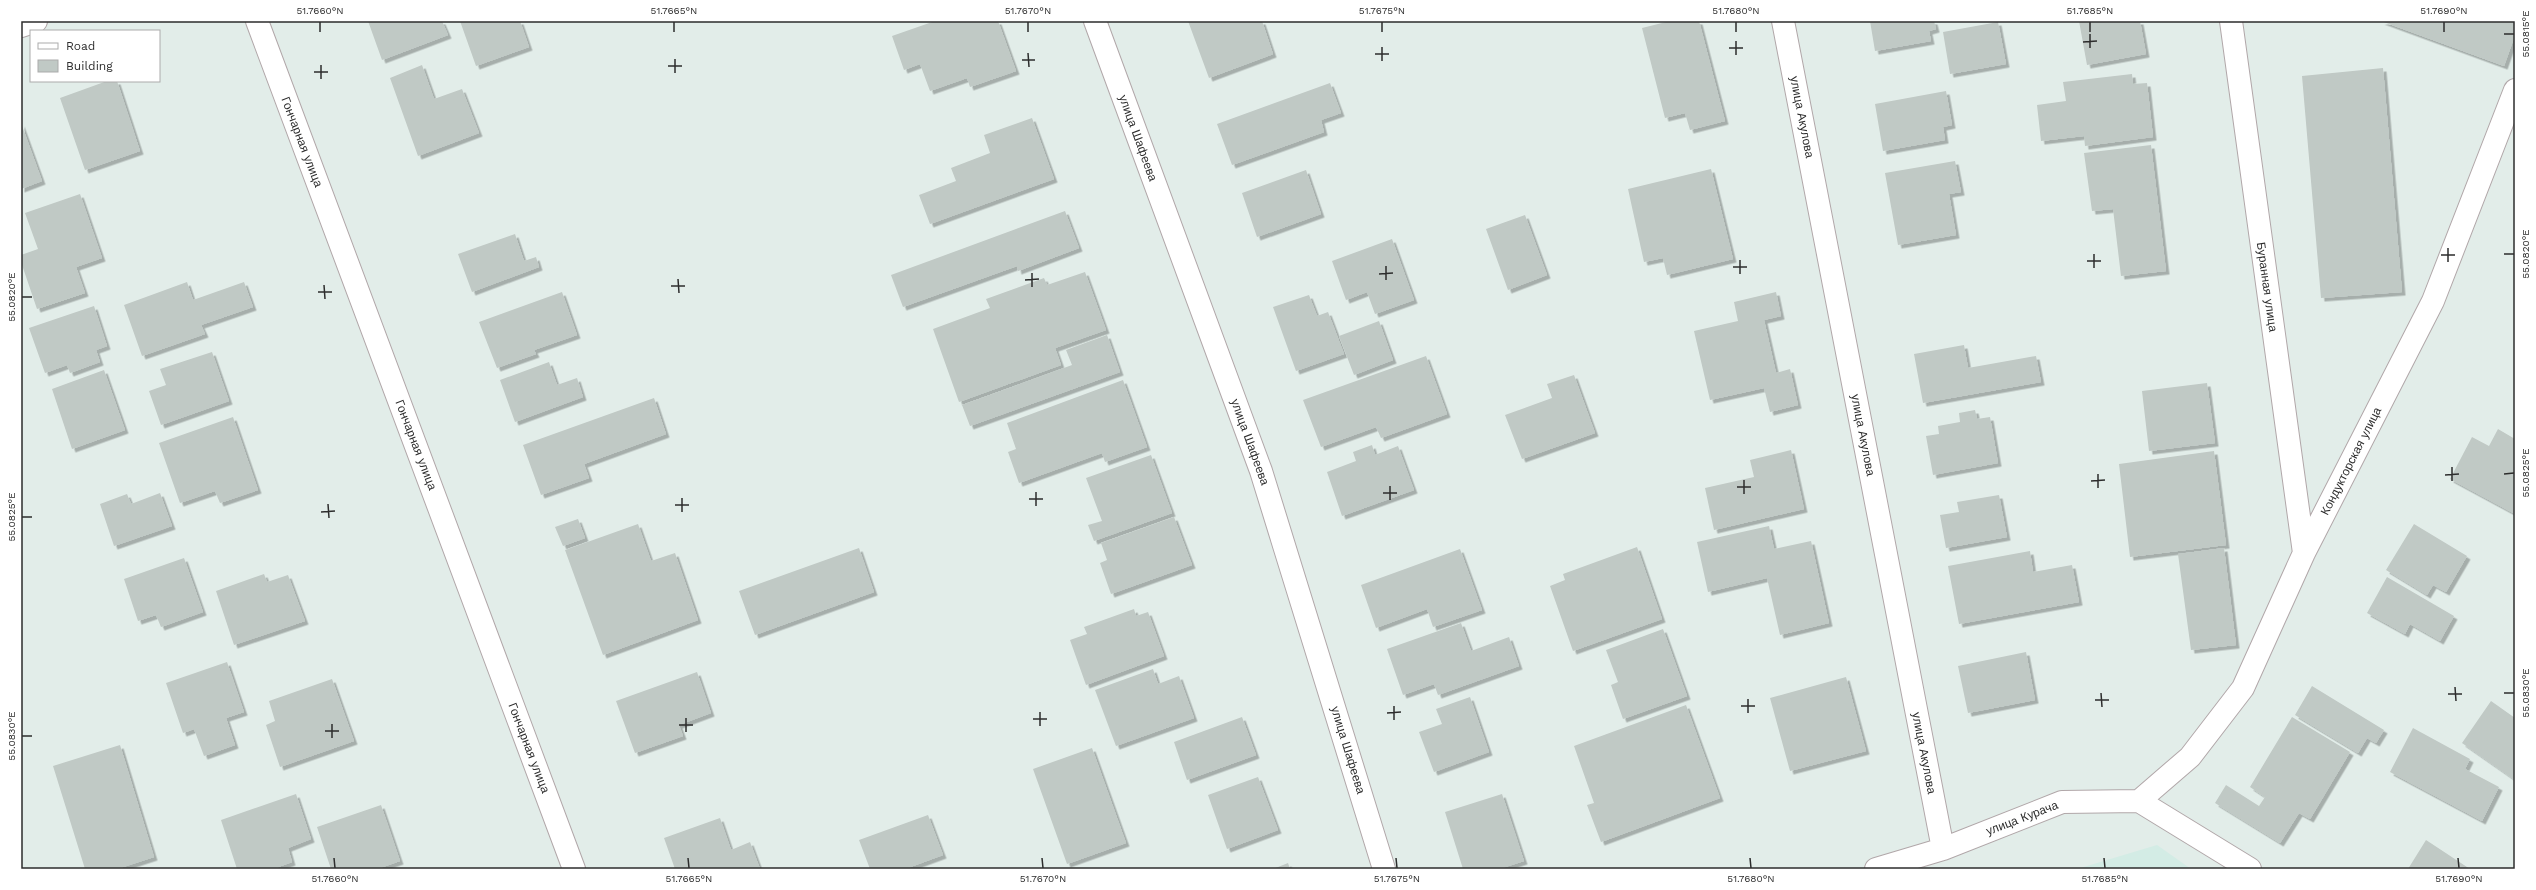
<svg xmlns="http://www.w3.org/2000/svg" width="2536" height="890" font-family="'Work Sans',sans-serif">
	<style>
		.education { fill: #d3ece5 }
		.building { fill: #c0c9c5; filter: url(#shadow) }
		.lines { fill: none; stroke-linecap: round; stroke-linejoin: round }
		.minor-casing { stroke: #b1a7a9; stroke-width: 24 }
		.minor { stroke: #fff; stroke-width: 22 }
		.ticks { fill: none; stroke: #2d2d2d; stroke-width: 1.5 }
		.labels { text-anchor: middle; dominant-baseline: central; stroke-width: 4; stroke-linejoin: round; paint-order: stroke }
		.street-label { font-size: 12px; fill: #2d2d2d; stroke: #fff }
		.neatline { fill: none; stroke: #2d2d2d; stroke-width: 1.5 }
		.ticks-label { font-size: 10px; text-anchor: middle; fill: #2d2d2d }
	</style>
	<defs>
		<filter id="shadow"><feDropShadow dx="3.5" dy="3.5" stdDeviation="0" flood-color="#0004"/></filter>
	</defs>
	<rect width="100%" height="100%" fill="#e2ede9"/>
	<path class="education" d="M 2157,845 L 2191,869 L 2077,869 Z"/>
	<path class="building" d="M 368,21 L 442,21 L 448,35 L 382,60 Z
		M 460,21 L 520,21 L 529,47 L 476,66 Z
		M 935,21 L 998,21 L 1016,71 L 970,87 L 967,78 L 930,91 L 920,64 L 904,70 L 892,36 Z
		M 1188,21 L 1262,21 L 1273,54 L 1209,78 Z
		M 1670,21 L 1699,21 L 1725,121 L 1690,130 L 1685,113 L 1665,118 L 1642,28 Z
		M 1870,21 L 1934,21 L 1936,29 L 1929,31 L 1931,41 L 1875,51 Z
		M 2079,21 L 2140,21 L 2146,54 L 2087,65 Z
		M 2381,21 L 2515,21 L 2515,35 L 2504,66 Z
		M 1998,22 L 2006,64 L 1950,74 L 1943,32 Z
		M 422,65 L 434,99 L 462,89 L 479,133 L 418,156 L 390,78 Z
		M 2383,68 L 2402,292 L 2321,298 L 2302,76 Z
		M 2132,74 L 2133,84 L 2147,83 L 2153,137 L 2085,146 L 2084,136 L 2041,141 L 2037,105 L 2066,101 L 2063,82 Z
		M 107,81 L 117,81 L 140,151 L 85,170 L 60,98 Z
		M 1330,83 L 1341,113 L 1321,120 L 1324,132 L 1232,165 L 1217,124 Z
		M 1946,91 L 1952,125 L 1943,127 L 1945,140 L 1883,151 L 1875,104 Z
		M 1032,118 L 1054,179 L 930,224 L 919,195 L 956,181 L 951,168 L 990,153 L 984,135 Z
		M 21,123 L 42,181 L 21,189 Z
		M 2151,145 L 2166,271 L 2121,276 L 2113,209 L 2092,211 L 2084,153 Z
		M 1955,161 L 1961,192 L 1949,194 L 1956,235 L 1898,245 L 1885,173 Z
		M 1711,169 L 1733,259 L 1667,275 L 1663,258 L 1644,262 L 1628,189 Z
		M 1306,170 L 1321,214 L 1257,237 L 1242,193 Z
		M 80,194 L 102,258 L 76,267 L 85,293 L 37,309 L 21,262 L 21,255 L 38,249 L 25,213 Z
		M 1065,211 L 1079,248 L 1018,271 L 1017,266 L 903,307 L 891,275 Z
		M 1525,215 L 1547,275 L 1508,290 L 1486,229 Z
		M 515,234 L 524,261 L 536,257 L 539,267 L 472,292 L 458,254 Z
		M 1392,239 L 1414,300 L 1375,314 L 1367,292 L 1346,300 L 1332,261 Z
		M 1085,272 L 1106,330 L 1055,348 L 1061,365 L 959,402 L 933,329 L 990,308 L 986,299 L 1044,278 L 1047,285 Z
		M 187,282 L 193,300 L 244,282 L 253,307 L 201,325 L 205,334 L 142,356 L 124,305 Z
		M 562,292 L 577,335 L 534,350 L 536,354 L 497,368 L 479,322 Z
		M 1776,292 L 1781,316 L 1764,320 L 1776,373 L 1790,369 L 1798,405 L 1770,412 L 1764,388 L 1710,400 L 1694,331 L 1738,321 L 1734,302 Z
		M 1309,295 L 1317,316 L 1328,312 L 1344,354 L 1296,371 L 1273,307 Z
		M 94,306 L 107,346 L 96,350 L 100,362 L 70,373 L 67,365 L 45,373 L 29,328 Z
		M 1379,321 L 1393,360 L 1354,375 L 1339,336 Z
		M 1107,335 L 1120,372 L 970,426 L 962,405 L 1072,365 L 1066,350 Z
		M 1964,345 L 1968,368 L 2036,356 L 2041,382 L 1923,403 L 1914,354 Z
		M 212,352 L 229,401 L 161,425 L 149,391 L 166,385 L 160,369 Z
		M 1426,356 L 1447,414 L 1381,438 L 1376,427 L 1321,447 L 1303,400 Z
		M 549,362 L 557,385 L 577,378 L 583,397 L 515,422 L 500,380 Z
		M 104,370 L 125,430 L 72,449 L 52,389 Z
		M 1574,375 L 1595,433 L 1522,459 L 1505,415 L 1552,398 L 1547,384 Z
		M 1123,380 L 1147,447 L 1105,462 L 1102,453 L 1019,483 L 1008,452 L 1016,449 L 1007,423 Z
		M 2207,383 L 2215,443 L 2149,451 L 2142,391 Z
		M 654,398 L 666,434 L 584,464 L 589,478 L 541,495 L 523,445 Z
		M 1975,410 L 1977,419 L 1990,417 L 1998,463 L 1933,475 L 1926,436 L 1939,434 L 1938,426 L 1960,422 L 1959,413 Z
		M 233,417 L 258,490 L 220,503 L 215,491 L 180,503 L 159,443 Z
		M 2498,429 L 2515,439 L 2515,514 L 2450,479 L 2472,437 L 2489,446 Z
		M 1372,445 L 1375,455 L 1398,446 L 1414,490 L 1342,516 L 1327,472 L 1356,461 L 1353,452 Z
		M 1791,450 L 1804,509 L 1714,530 L 1705,488 L 1754,477 L 1750,460 Z
		M 2214,451 L 2226,545 L 2130,557 L 2119,464 Z
		M 1151,455 L 1172,513 L 1094,541 L 1088,525 L 1102,521 L 1086,478 Z
		M 160,493 L 172,526 L 114,546 L 100,504 L 127,494 L 131,504 Z
		M 1999,495 L 2007,537 L 1946,548 L 1940,515 L 1959,512 L 1957,502 Z
		M 1174,517 L 1192,565 L 1111,594 L 1100,563 L 1107,560 L 1101,543 Z
		M 578,519 L 585,538 L 563,546 L 555,527 Z
		M 638,524 L 651,561 L 675,553 L 698,620 L 603,655 L 565,550 Z
		M 2414,524 L 2467,556 L 2446,592 L 2433,585 L 2427,595 L 2386,570 Z
		M 1769,526 L 1774,549 L 1811,541 L 1829,623 L 1780,635 L 1767,578 L 1708,592 L 1697,542 Z
		M 1637,547 L 1662,619 L 1573,651 L 1550,586 L 1565,580 L 1563,574 Z
		M 859,548 L 874,592 L 755,635 L 739,591 Z
		M 2224,548 L 2236,645 L 2191,650 L 2178,554 Z
		M 1460,549 L 1482,610 L 1433,627 L 1427,609 L 1376,628 L 1361,585 Z
		M 2030,551 L 2033,572 L 2072,565 L 2079,602 L 1959,624 L 1948,566 Z
		M 184,558 L 203,612 L 161,627 L 156,615 L 138,621 L 124,579 Z
		M 264,574 L 267,582 L 288,575 L 305,621 L 234,645 L 216,591 Z
		M 2387,577 L 2454,616 L 2440,641 L 2410,624 L 2405,634 L 2367,613 Z
		M 1134,609 L 1136,616 L 1148,612 L 1164,656 L 1086,685 L 1070,640 L 1087,634 L 1084,627 Z
		M 1461,623 L 1471,651 L 1509,637 L 1519,666 L 1438,695 L 1434,684 L 1403,695 L 1387,649 Z
		M 1663,629 L 1687,696 L 1623,719 L 1611,685 L 1618,682 L 1606,650 Z
		M 2026,652 L 2035,700 L 1968,713 L 1958,666 Z
		M 227,662 L 244,712 L 226,718 L 235,745 L 204,756 L 194,729 L 183,733 L 166,683 Z
		M 1153,669 L 1158,684 L 1179,676 L 1194,718 L 1116,746 L 1095,690 Z
		M 697,672 L 711,713 L 679,725 L 683,736 L 635,753 L 616,701 Z
		M 1846,677 L 1866,751 L 1790,771 L 1770,698 Z
		M 332,679 L 354,741 L 280,767 L 266,725 L 275,721 L 269,701 Z
		M 2312,686 L 2384,730 L 2376,743 L 2367,738 L 2358,753 L 2295,715 Z
		M 1470,697 L 1489,752 L 1434,772 L 1419,732 L 1442,724 L 1436,709 Z
		M 2491,701 L 2515,718 L 2515,780 L 2462,743 Z
		M 1686,705 L 1720,798 L 1601,842 L 1587,805 L 1594,803 L 1574,746 Z
		M 1242,717 L 1256,755 L 1187,780 L 1174,742 Z
		M 2292,717 L 2350,752 L 2310,819 L 2299,813 L 2280,843 L 2215,803 L 2226,785 L 2259,806 L 2265,797 L 2250,787 Z
		M 2413,728 L 2470,759 L 2465,769 L 2499,787 L 2482,821 L 2390,772 Z
		M 120,745 L 154,857 L 117,869 L 85,869 L 53,766 Z
		M 1092,748 L 1126,843 L 1067,864 L 1033,769 Z
		M 1258,777 L 1278,830 L 1227,849 L 1208,795 Z
		M 296,794 L 311,839 L 288,848 L 292,862 L 273,869 L 237,869 L 221,820 Z
		M 1502,794 L 1524,861 L 1499,869 L 1463,869 L 1445,812 Z
		M 381,805 L 400,861 L 377,869 L 331,869 L 317,827 Z
		M 928,815 L 943,855 L 905,869 L 870,869 L 859,840 Z
		M 720,818 L 731,850 L 750,842 L 760,869 L 675,869 L 664,838 Z
		M 2426,840 L 2470,869 L 2408,869 Z
		M 1288,863 L 1290,869 L 1273,869 Z"/>
	<g class="lines">
		<defs>
			<path id="minor" d="M 257,21 L 574,869
				M 1095,21 L 1261,471 L 1384,869
				M 1783,21 L 1943,849
				M 2231,21 L 2304,553
				M 21,26 L 36,21
				M 2139,801 L 2190,757 L 2243,688 L 2304,553 L 2433,301 L 2515,90
				M 1876,869 L 1943,849 L 2062,802 L 2139,801 L 2250,869"/>
		</defs>
		<use href="#minor" class="minor-casing"/>
		<use href="#minor" class="minor"/>
	</g>
	<path class="ticks" d="M 320,22 L 320,32M 674,22 L 674,32M 1028,22 L 1028,32M 1382,22 L 1382,32M 1736,22 L 1736,32M 2090,22 L 2090,32M 2444,22 L 2444,32M 2090,34 L 2090,48M 2504,34 L 2514,34M 1736,41 L 1736,55M 2083,42 L 2097,41M 1382,47 L 1382,61M 1729,48 L 1743,48M 1028,53 L 1029,67M 1375,54 L 1389,54M 675,59 L 675,73M 1022,60 L 1035,60M 321,65 L 321,79M 668,66 L 682,66M 314,72 L 328,72M 2448,248 L 2448,262M 2094,254 L 2094,268M 2504,254 L 2514,254M 2441,255 L 2455,255M 1740,260 L 1740,274M 2087,261 L 2101,261M 1386,266 L 1386,280M 1733,267 L 1747,267M 1032,273 L 1032,287M 1379,274 L 1393,273M 678,279 L 679,293M 1025,280 L 1039,279M 324,285 L 325,299M 671,286 L 685,286M 318,292 L 332,292M 22,297 L 32,297M 2452,467 L 2452,481M 2098,474 L 2098,488M 2504,474 L 2514,473M 2445,475 L 2459,474M 1744,480 L 1744,494M 2091,481 L 2105,480M 1390,486 L 1390,500M 1737,487 L 1751,487M 1036,492 L 1036,506M 1383,493 L 1397,493M 682,498 L 682,512M 1029,499 L 1043,499M 328,504 L 329,518M 675,505 L 689,505M 321,512 L 335,511M 22,517 L 32,517M 2455,687 L 2456,701M 2101,693 L 2102,707M 2504,693 L 2514,693M 2448,694 L 2462,694M 1748,699 L 1748,713M 2095,700 L 2109,700M 1394,706 L 1394,720M 1741,706 L 1755,706M 1040,712 L 1040,726M 1387,713 L 1401,712M 686,718 L 686,732M 1033,719 L 1047,719M 332,724 L 332,738M 679,725 L 693,725M 325,731 L 339,731M 22,736 L 32,736M 334,858 L 335,868M 688,858 L 689,868M 1042,858 L 1043,868M 1396,858 L 1397,868M 1750,858 L 1751,868M 2104,858 L 2105,868M 2458,858 L 2459,868"/>
	<g class="labels">
		<g class="street-label">
			<text transform="translate(1802 117) rotate(79)">улица Акулова</text>
			<text transform="translate(1138 138) rotate(70)">улица Шафеева</text>
			<text transform="translate(302 142) rotate(69)">Гончарная улица</text>
			<text transform="translate(2267 287) rotate(82)">Буранная улица</text>
			<text transform="translate(1863 435) rotate(79)">улица Акулова</text>
			<text transform="translate(1250 442) rotate(70)">улица Шафеева</text>
			<text transform="translate(416 445) rotate(69)">Гончарная улица</text>
			<text transform="translate(2351 461) rotate(-63)">Кондукторская улица</text>
			<text transform="translate(529 748) rotate(69)">Гончарная улица</text>
			<text transform="translate(1348 750) rotate(73)">улица Шафеева</text>
			<text transform="translate(1924 753) rotate(79)">улица Акулова</text>
			<text transform="translate(2022 818) rotate(-21)">улица Курача</text>
		</g>
	</g>
	<rect width="2536" height="890" fill="none" stroke="#ffffff" stroke-width="44"/>
	<rect x="30" y="30" width="130" height="52" fill="#ffffff" stroke="#ababab"/>
	<rect x="38" y="43" width="20" height="6" fill="#ffffff" stroke="#ababab"/>
	<text x="66" y="50" font-size="12" fill="#2d2d2d">Road</text>
	<rect x="38" y="60" width="20" height="12" fill="#c0c9c5" stroke="#ababab"/>
	<text x="66" y="70" font-size="12" fill="#2d2d2d">Building</text>
	<rect x="22" y="22" width="2492" height="846" class="neatline"/>
	<g class="ticks-label">
		<text x="320" y="14">51.7660°N</text>
		<text x="674" y="14">51.7665°N</text>
		<text x="1028" y="14">51.7670°N</text>
		<text x="1382" y="14">51.7675°N</text>
		<text x="1736" y="14">51.7680°N</text>
		<text x="2090" y="14">51.7685°N</text>
		<text x="2444" y="14">51.7690°N</text>
		<text transform="translate(2525 34) rotate(-90)" y="4">55.0815°E</text>
		<text transform="translate(2525 254) rotate(-90)" y="4">55.0820°E</text>
		<text transform="translate(11 297) rotate(-90)" y="4">55.0820°E</text>
		<text transform="translate(2525 473) rotate(-90)" y="4">55.0825°E</text>
		<text transform="translate(11 517) rotate(-90)" y="4">55.0825°E</text>
		<text transform="translate(2525 693) rotate(-90)" y="4">55.0830°E</text>
		<text transform="translate(11 736) rotate(-90)" y="4">55.0830°E</text>
		<text x="335" y="882">51.7660°N</text>
		<text x="689" y="882">51.7665°N</text>
		<text x="1043" y="882">51.7670°N</text>
		<text x="1397" y="882">51.7675°N</text>
		<text x="1751" y="882">51.7680°N</text>
		<text x="2105" y="882">51.7685°N</text>
		<text x="2459" y="882">51.7690°N</text>
	</g>
</svg>
